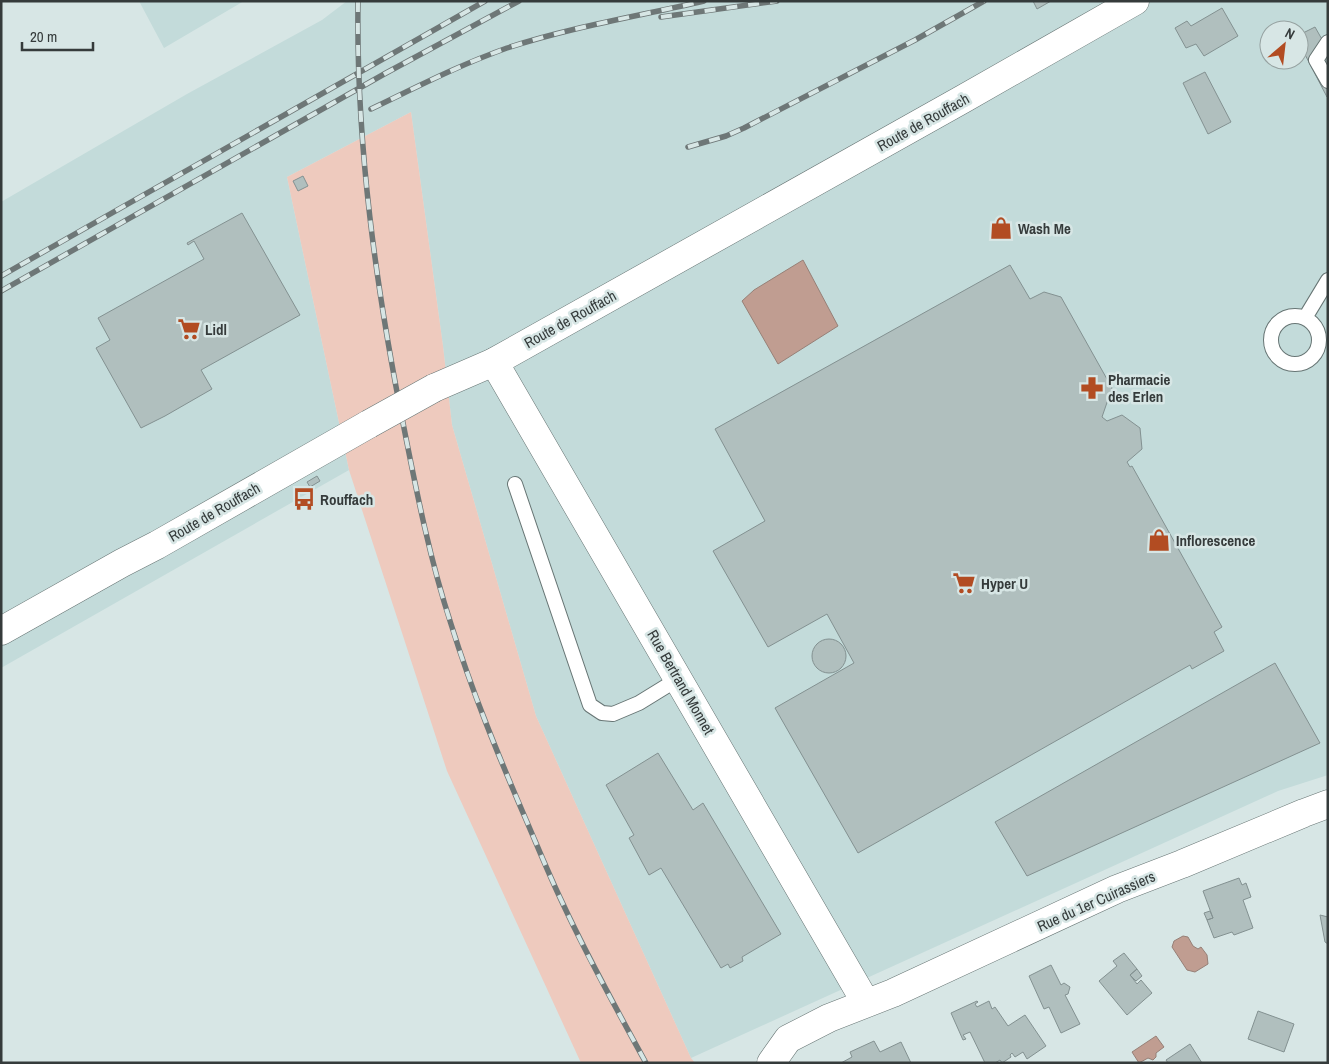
<svg xmlns="http://www.w3.org/2000/svg" width="1329" height="1064" font-family="'Archivo Narrow',sans-serif">
	<style>
		.built { fill: #c3dbda; fill-rule: evenodd }
		.green { fill: #eecabe }
		.water { fill: #c09d91; stroke: #968077 }
		.building { fill: #b0bfbe; stroke: #839191 }
		.lines { fill: none; stroke-linecap: round; stroke-linejoin: round }
		.lane-casing { stroke: #677574; stroke-width: 16 }
		.street-casing { stroke: #677574; stroke-width: 29 }
		.secondary-casing { stroke: #677574; stroke-width: 29 }
		.lane { stroke: #fff; stroke-width: 14 }
		.street { stroke: #fff; stroke-width: 28 }
		.secondary { stroke: #fff; stroke-width: 28 }
		.rail-casing { stroke: #6e7777; stroke-width: 5.5 }
		.rail { stroke: #d7e6e5; stroke-width: 4; stroke-dasharray: 11; stroke-linecap: butt }
		.secondary-bridge-casing { stroke: #677574; stroke-width: 29; stroke-linecap: butt }
		.secondary-bridge { stroke: #fff; stroke-width: 28 }
		.labels { text-anchor: middle; dominant-baseline: central; stroke-width: 5; stroke-linejoin: round; paint-order: stroke }
		.street-label { font-size: 15px; fill: #353b3b; stroke: #d7e6e5 }
		.poi-label { font-size: 15px; font-weight: bold; fill: #353b3b; stroke: #d7e6e5; text-anchor: start }
	</style>
	<rect width="100%" height="100%" fill="#d7e6e5"/>
	<path class="built" d="M 139,1 L 244,1 L 164,48 Z
		M 347,1 L 1328,1 L 1328,775 L 1278,791 L 691,1058 L 536,716 L 452,425 L 443,346 L 411,112 L 287,177 L 349,470 L 1,668 L 1,202 L 187,94 L 322,20 ZM 1269,30 L 1299,30 L 1299,60 L 1269,60 Z"/>
	<path class="green" d="M 411,112 L 443,346 L 452,425 L 536,716 L 691,1058 L 695,1063 L 581,1063 L 447,771 L 349,470 L 287,177 Z"/>
	<path class="water" d="M 803,260 L 838,326 L 778,364 L 742,301 L 754,290 Z
		M 1183,936 L 1188,937 L 1193,946 L 1198,949 L 1201,947 L 1207,955 L 1208,964 L 1195,972 L 1187,970 L 1172,947 L 1174,941 Z
		M 1156,1036 L 1164,1047 L 1156,1053 L 1156,1057 L 1153,1060 L 1148,1058 L 1139,1063 L 1132,1052 Z"/>
	<path class="building" d="M 1033,1 L 1051,1 L 1037,9 Z
		M 1222,8 L 1238,36 L 1204,56 L 1196,44 L 1186,48 L 1175,28 L 1187,21 L 1191,26 Z
		M 1315,27 L 1328,50 L 1327,97 L 1299,43 L 1299,35 Z
		M 1205,72 L 1231,122 L 1208,134 L 1183,83 Z
		M 303,176 L 308,186 L 298,191 L 293,181 Z
		M 242,213 L 300,315 L 201,370 L 212,389 L 165,416 L 141,428 L 96,348 L 110,340 L 98,318 L 204,259 L 194,241 L 188,245 L 187,243 Z
		M 1010,265 L 1030,299 L 1044,292 L 1061,297 L 1112,388 L 1102,417 L 1107,421 L 1122,415 L 1140,428 L 1142,449 L 1127,462 L 1130,467 L 1132,466 L 1222,627 L 1214,632 L 1224,651 L 1192,669 L 1190,665 L 858,853 L 775,708 L 854,663 L 827,614 L 768,647 L 713,551 L 765,521 L 715,429 Z
		M 317,476 L 320,481 L 310,487 L 307,482 Z
		M812 656a17 17 0 1 1 34 0a17 17 0 1 1-34 0Z
		M 1275,663 L 1320,743 L 1027,876 L 995,822 Z
		M 658,753 L 693,810 L 703,803 L 781,934 L 742,957 L 743,961 L 730,968 L 728,964 L 721,968 L 661,868 L 649,875 L 629,838 L 634,835 L 606,785 Z
		M 1239,878 L 1242,885 L 1246,883 L 1251,897 L 1243,900 L 1253,928 L 1234,935 L 1232,932 L 1214,938 L 1207,920 L 1213,918 L 1203,891 Z
		M 1210,911 L 1213,918 L 1207,920 L 1204,913 Z
		M 1320,915 L 1328,917 L 1328,944 L 1325,942 Z
		M 1124,953 L 1137,969 L 1130,975 L 1137,984 L 1141,980 L 1152,993 L 1127,1015 L 1099,981 L 1117,966 L 1113,961 Z
		M 1051,965 L 1061,985 L 1064,983 L 1070,987 L 1068,994 L 1065,995 L 1080,1024 L 1061,1033 L 1049,1007 L 1044,1009 L 1029,976 Z
		M 1137,969 L 1142,976 L 1136,981 L 1130,975 Z
		M 977,1001 L 978,1002 L 975,1004 L 977,1007 L 989,1001 L 992,1009 L 995,1007 L 1008,1026 L 1025,1015 L 1046,1046 L 1027,1059 L 1023,1052 L 1015,1057 L 1012,1053 L 1010,1055 L 1011,1057 L 1002,1063 L 1000,1060 L 995,1063 L 985,1063 L 970,1032 L 963,1035 L 966,1039 L 963,1040 L 951,1013 Z
		M 1258,1011 L 1294,1024 L 1284,1052 L 1248,1039 Z
		M 874,1041 L 880,1052 L 901,1042 L 911,1063 L 841,1063 L 852,1057 L 850,1052 Z
		M 1190,1044 L 1202,1063 L 1168,1063 L 1166,1060 Z"/>
	<g class="lines">
		<defs>
			<path id="lane" d="M 1328,42 L 1316,60 L 1328,81
				M1271 340a24 24 0 1 1 48 0a24 24 0 1 1-48 0Z
				M 1305,318 L 1328,280
				M 515,484 L 590,705 L 602,713 L 613,714 L 639,703 L 678,679"/>
			<path id="street" d="M 494,362 L 866,1003
				M 771,1063 L 788,1039 L 829,1018 L 893,993 L 1117,889 L 1182,864 L 1304,813 L 1328,804"/>
			<path id="secondary" d="M 434,388 L 494,362 L 963,99 L 1135,1
				M 1,631 L 122,563 L 157,545 L 369,424"/>
		</defs>
		<use href="#lane" class="lane-casing"/>
		<use href="#street" class="street-casing"/>
		<use href="#secondary" class="secondary-casing"/>
		<use href="#lane" class="lane"/>
		<use href="#street" class="street"/>
		<use href="#secondary" class="secondary"/>
		<defs>
			<path id="rail" d="M 358,1 C 356,145 376,288 404,428 C 417,494 430,560 451,624 C 472,692 499,757 527,822 C 539,850 550,877 563,904 C 588,958 617,1010 646,1063
				M 661,17 L 777,1
				M 371,109 C 417,87 459,65 507,48 C 571,27 639,16 704,1
				M 688,147 L 726,136 L 744,128 L 915,40 L 984,1
				M 1,276 L 485,1
				M 1,291 L 386,73 L 519,1"/>
		</defs>
		<use href="#rail" class="rail-casing"/>
		<use href="#rail" class="rail"/>
		<defs>
			<path id="secondary-bridge" d="M 369,424 L 434,388"/>
		</defs>
		<use href="#secondary-bridge" class="secondary-bridge-casing"/>
		<use href="#secondary-bridge" class="secondary-bridge"/>
	</g>
	<defs>
		<symbol id="shop-bare" viewBox="-9 -9 18 18"><path d="M-5-2.5h2.3a2.7 3.5 0 0 1 5.4 0H5L5.5 6h-11ZM-1.5-2.5h3a1.5 2.3 0 0 0-3 0Z" fill="#b24c22" stroke="#d7e6e5" stroke-width="2.5" paint-order="stroke"/></symbol>
		<symbol id="supermarket-bare" viewBox="-9 -9 18 18"><path d="M-6-5.5h2.5l.6 2H6L4.5 2H-2.5L-4.4-4H-6ZM-1.5 3.2a1.3 1.3 0 1 0 .1 0ZM3 3.2a1.3 1.3 0 1 0 .1 0Z" fill="#b24c22" stroke="#d7e6e5" stroke-width="2.5" paint-order="stroke"/></symbol>
		<symbol id="pharmacy-bare" viewBox="-9 -9 18 18"><path d="M-2-6h4v4h4v4h-4v4h-4v-4h-4v-4h4Z" fill="#b24c22" stroke="#d7e6e5" stroke-width="2.5" paint-order="stroke"/></symbol>
		<symbol id="bus-bare" viewBox="-9 -9 18 18"><path d="M-5-6H5V4H4V6H2V4H-2V6H-4V4H-5ZM-3.5-4V0h7V-4ZM-3.5 1.2v1.5H-2V1.2ZM2 1.2v1.5H3.5V1.2Z" fill="#b24c22" stroke="#d7e6e5" stroke-width="2.5" paint-order="stroke"/></symbol>
	</defs>
	<g fill-rule="evenodd">
		<use href="#shop-bare" x="985" y="212" width="32" height="32"/>
		<use href="#supermarket-bare" x="173" y="313" width="32" height="32"/>
		<use href="#pharmacy-bare" x="1076" y="372" width="32" height="32"/>
		<use href="#bus-bare" x="288" y="483" width="32" height="32"/>
		<use href="#shop-bare" x="1143" y="524" width="32" height="32"/>
		<use href="#supermarket-bare" x="948" y="567" width="32" height="32"/>
	</g>
	<g class="labels">
		<g class="street-label">
			<text transform="translate(923 122) rotate(-29)">Route de Rouffach</text>
			<text transform="translate(570 319) rotate(-29)">Route de Rouffach</text>
			<text transform="translate(214 512) rotate(-30)">Route de Rouffach</text>
			<text transform="translate(681 682) rotate(60)">Rue Bertrand Monnet</text>
			<text transform="translate(1096 901) rotate(-24)">Rue du 1er Cuirassiers</text>
		</g>
		<g class="poi-label">
			<text x="1018" y="228">Wash Me</text>
			<text x="205" y="329">Lidl</text>
			<text x="1108" y="379">Pharmacie<tspan x="1108" dy="17">des Erlen</tspan></text>
			<text x="320" y="499">Rouffach</text>
			<text x="1176" y="540">Inflorescence</text>
			<text x="981" y="583">Hyper U</text>
		</g>
	</g>
	<rect width="1329" height="1064" fill="none" stroke="#353b3b" stroke-width="5"/>
	<g transform="translate(1284 45) rotate(28)"><circle r="24" fill="#d7e6e5" stroke="#96a2a1"/>
	<path d="M0-4L9 19L0 12L-9 19Z" fill="#b24c22"/>
	<text y="-8" font-size="14" font-weight="bold" text-anchor="middle" fill="#353b3b">N</text>
	</g>
	<path d="M22 42v8h71v-8" fill="none" stroke="#353b3b" stroke-width="2.5"/>
	<text x="30" y="42" font-size="15" fill="#353b3b" stroke="#d7e6e5" stroke-width="4" paint-order="stroke">20 m</text>
</svg>
